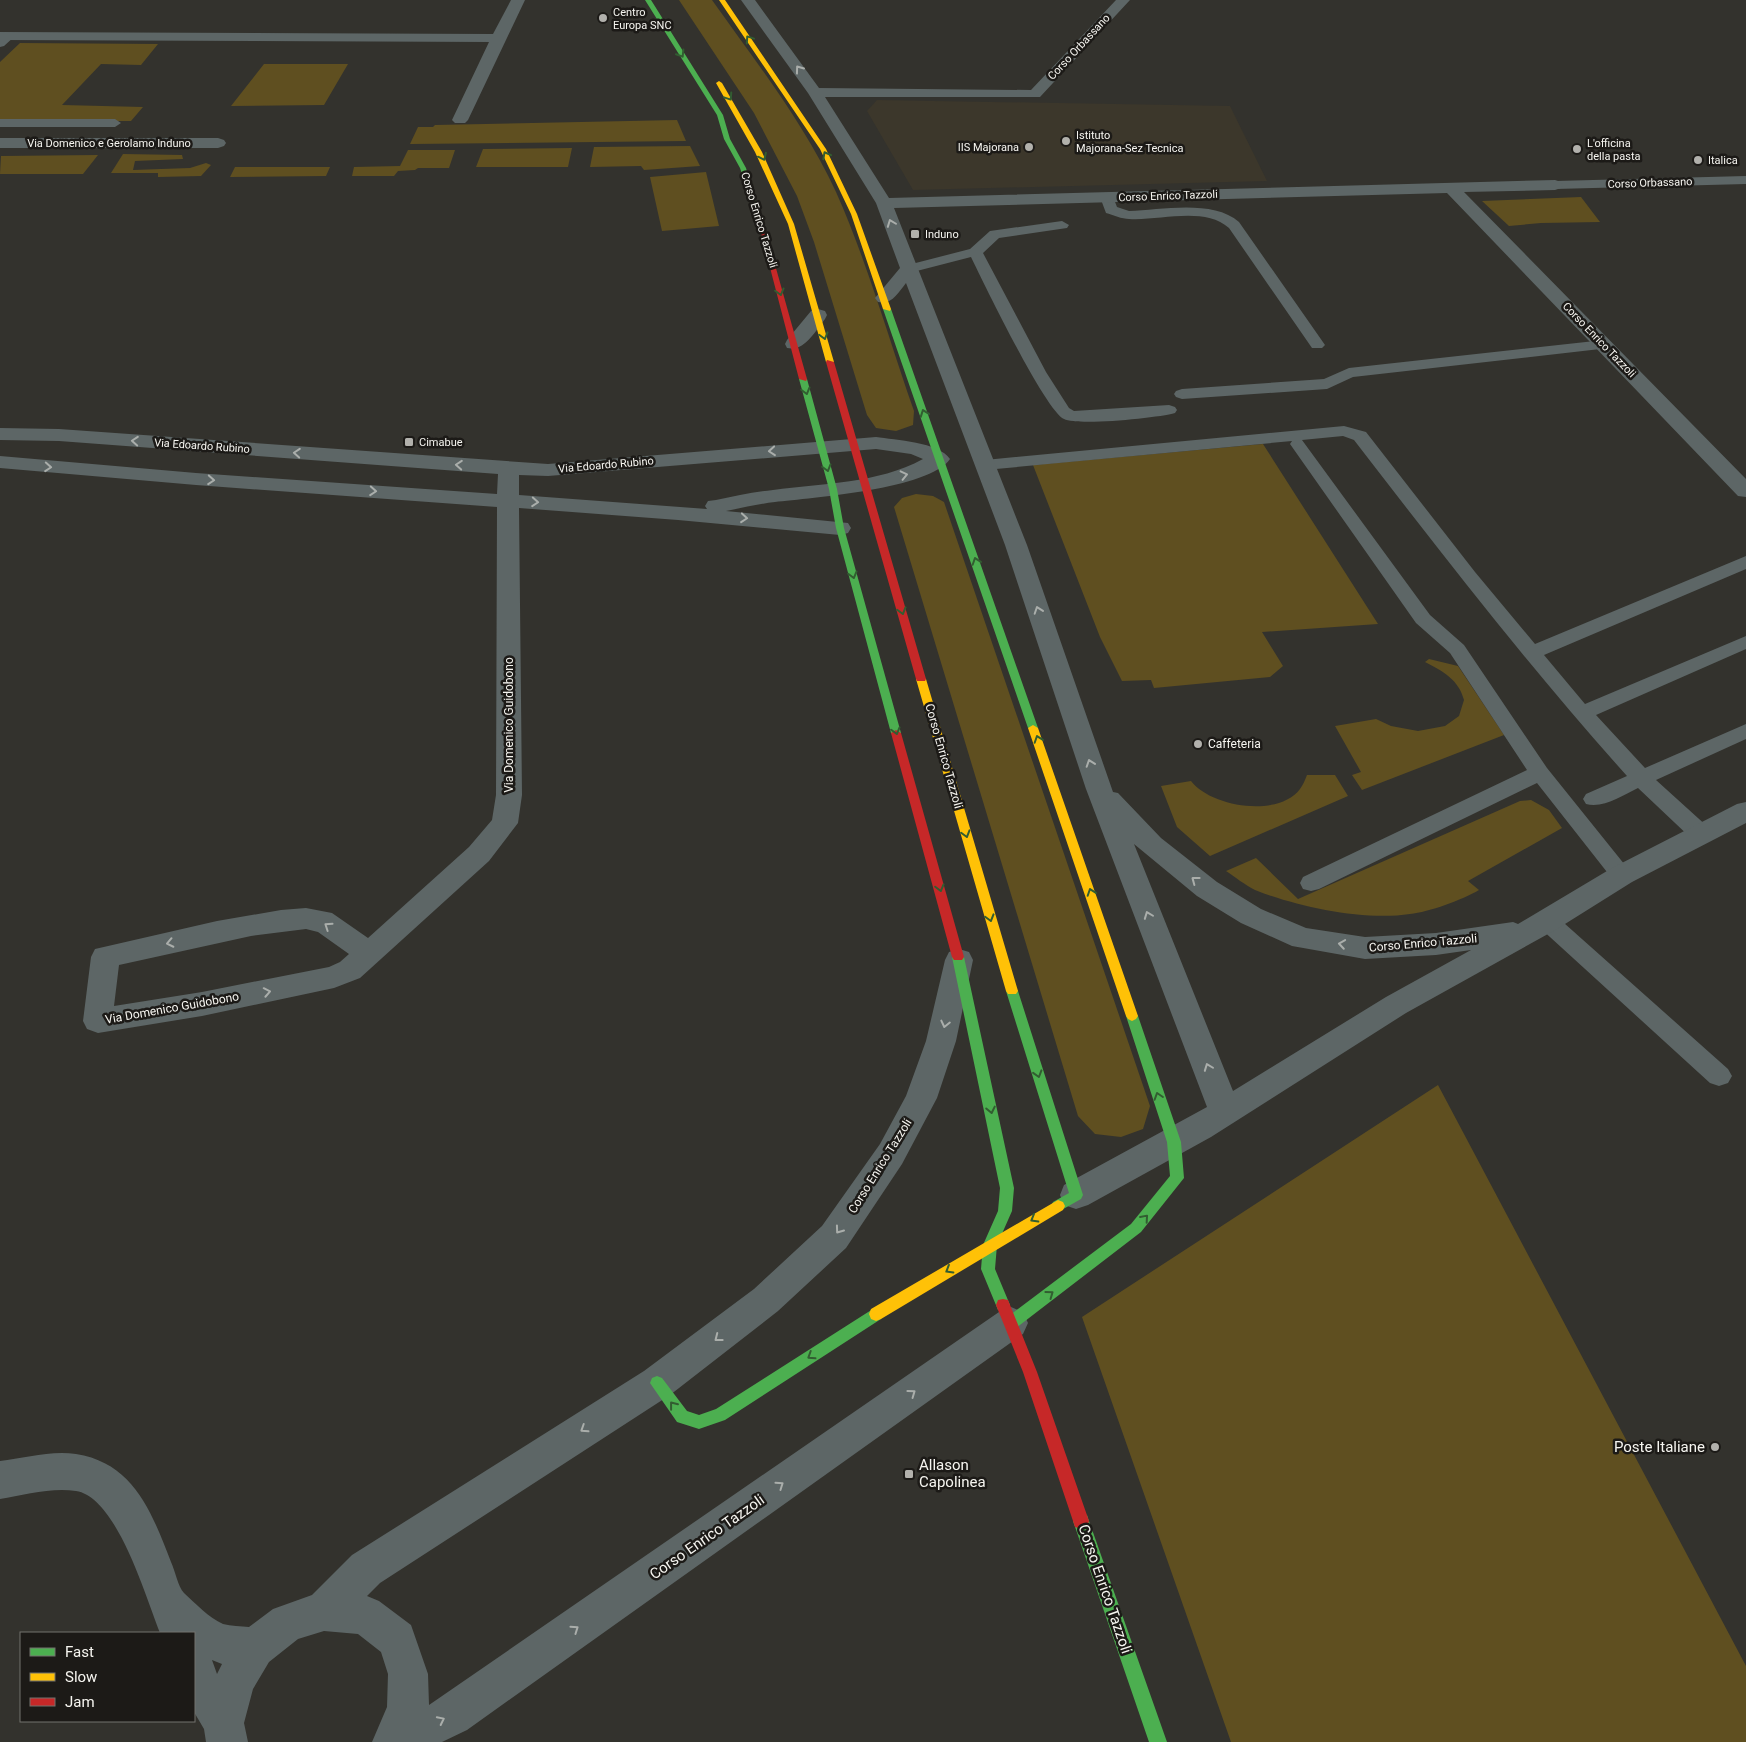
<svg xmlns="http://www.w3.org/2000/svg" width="1746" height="1742" font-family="Roboto,sans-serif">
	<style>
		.built { fill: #3c372b }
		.green { fill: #5f4f20 }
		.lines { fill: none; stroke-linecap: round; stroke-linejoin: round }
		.lane { fill: #5d6666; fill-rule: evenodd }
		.street { fill: #5d6666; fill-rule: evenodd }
		.fast { fill: #4caf50; fill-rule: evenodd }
		.slow { fill: #ffc107; fill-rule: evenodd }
		.jam { fill: #c62828; fill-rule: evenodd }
		.oneway { stroke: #325d31 }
		.oneway2 { stroke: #aaaeab }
		.poi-dot { fill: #b2b1ac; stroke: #1c1a17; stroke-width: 2 }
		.labels { text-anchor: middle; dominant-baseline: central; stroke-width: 5; stroke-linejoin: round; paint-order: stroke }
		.far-poi-label { font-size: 11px; fill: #f6f5f0; stroke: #1c1a17; text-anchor: start }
		.far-street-label { font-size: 11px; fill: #f6f5f0; stroke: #1c1a17 }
		.street-label { font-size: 12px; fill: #f6f5f0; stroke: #1c1a17 }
		.poi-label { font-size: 12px; fill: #f6f5f0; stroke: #1c1a17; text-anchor: start }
		.near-poi-label { font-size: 15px; fill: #f6f5f0; stroke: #1c1a17; text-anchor: end }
		.near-street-label { font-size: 15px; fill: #f6f5f0; stroke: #1c1a17 }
	</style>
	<rect width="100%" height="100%" fill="#33322d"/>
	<path class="built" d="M 877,100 L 1230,106 L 1267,181 L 913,190 L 867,111 Z"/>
	<path class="green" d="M 679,0 L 712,0 C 756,62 804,123 836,192 C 867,261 889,340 914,411 L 913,425 L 896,431 L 876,428 L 867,415 L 814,242 L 797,196 L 754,113 Z
		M 20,43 L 158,44 L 141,65 L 101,64 L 62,105 L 143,107 L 131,121 L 0,121 L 0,62 Z
		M 264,64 L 348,64 L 324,105 L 231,106 Z
		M 677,120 L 686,141 L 410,144 L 418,127 L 433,127 L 435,125 Z
		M 690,146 L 700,166 L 644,170 L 641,166 L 590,167 L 594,147 Z
		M 572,148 L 568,167 L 476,167 L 483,149 Z
		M 408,150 L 455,150 L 449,168 L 418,168 L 415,170 L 398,171 L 394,176 L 352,176 L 354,167 L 400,166 Z
		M 123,154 L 182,155 L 183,159 L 135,161 L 133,170 L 190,168 L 206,163 L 211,165 L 201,176 L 158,177 L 158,173 L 111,173 Z
		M 98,155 L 83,174 L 0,174 L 1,156 Z
		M 235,167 L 330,167 L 326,176 L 230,177 Z
		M 706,172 L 719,226 L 662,231 L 650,177 Z
		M 1581,197 L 1600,222 L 1541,223 L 1509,226 L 1482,201 Z
		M 1263,444 L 1378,624 L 1262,632 L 1283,666 L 1270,677 L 1154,688 L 1151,680 L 1122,681 L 1100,637 L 1033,465 Z
		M 916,494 L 933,496 L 944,502 L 1150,1106 L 1143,1129 L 1121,1137 L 1095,1134 L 1078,1116 L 894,507 L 902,498 Z
		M 1429,659 L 1458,666 L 1504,735 L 1362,790 L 1352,775 L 1361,772 L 1335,726 L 1376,719 L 1391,726 L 1418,731 L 1445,726 L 1459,716 L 1464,700 C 1459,680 1443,671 1425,662 Z
		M 1307,775 L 1335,775 L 1348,796 L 1210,856 L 1177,827 L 1161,786 L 1191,781 C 1211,807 1278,818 1300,789 C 1303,785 1305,780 1307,775 Z
		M 1531,800 L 1549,810 L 1562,828 L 1468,881 L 1479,890 C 1462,900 1429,912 1410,914 C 1364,921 1298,907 1255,890 C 1245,885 1235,877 1226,871 L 1256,858 L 1298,899 L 1520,801 Z
		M 1438,1085 L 1746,1666 L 1746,1742 L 1231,1742 L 1082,1317 Z"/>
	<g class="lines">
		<path class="lane" d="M 9,33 L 15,36 L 4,46 L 0,47 L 0,38 Z
			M 0,119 L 115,119 L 121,123 L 115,127 L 0,127 Z
			M 1746,176 L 1746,184 L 1555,189 L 1548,185 L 1555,181 Z
			M 1107,193 L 1112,194 L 1117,207 L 1129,211 C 1161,210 1213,199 1239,222 L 1325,345 L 1322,348 L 1312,348 L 1229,228 C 1204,206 1160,221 1129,219 C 1122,219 1113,215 1106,213 L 1100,197 Z
			M 1062,221 L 1069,225 L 1067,228 L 999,238 L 983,253 L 1046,372 L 1069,408 L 1074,411 L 1169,405 L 1175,407 L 1177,410 L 1175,413 C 1158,418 1078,426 1064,419 C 1045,410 984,284 971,257 L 909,273 L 904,272 L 902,269 L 904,266 L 970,249 L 990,231 Z
			M 1604,340 L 1609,342 L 1612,345 L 1609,348 L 1353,377 L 1327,389 L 1182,399 L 1176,397 L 1174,394 L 1176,391 L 1182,389 L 1324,379 L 1349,368 Z
			M 1344,426 L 1366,432 L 1475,572 L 1535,644 L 1746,556 L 1746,569 L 1544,655 L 1585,704 L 1746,636 L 1746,649 L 1596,715 L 1645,768 L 1746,724 L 1746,739 L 1656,780 L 1709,828 L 1712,834 L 1709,840 L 1701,842 L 1693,840 L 1638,788 C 1623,795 1603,809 1586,804 L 1583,799 L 1586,794 L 1627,776 C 1530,668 1442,554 1354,440 L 1343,436 L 1302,440 L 1430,615 L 1464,645 L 1547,768 L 1633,875 L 1630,881 L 1622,883 L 1614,881 L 1537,783 L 1319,889 L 1311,891 L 1303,889 L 1300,883 L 1303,877 L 1527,770 L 1450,653 L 1416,623 L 1290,444 L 1292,441 L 985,470 L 979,469 L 976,465 L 979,461 L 985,460 Z
			M 1547,912 L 1555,915 L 1728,1069 L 1732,1076 L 1728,1083 L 1719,1086 L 1710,1083 L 1539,927 L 1535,921 L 1539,915 Z"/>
		<path class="street" d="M 511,0 L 525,0 L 468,120 L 465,123 L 455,123 L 452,120 L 489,42 L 0,40 L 0,32 L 493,34 Z
			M 741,0 L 755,0 L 819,88 L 1031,90 L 1116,0 L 1130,0 L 1040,97 L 825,97 L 889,198 L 1555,180 L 1561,182 L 1563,185 L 1561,188 L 1555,190 L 1464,192 L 1746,479 L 1746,497 L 1738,496 L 1447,193 L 894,208 L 1027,545 L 1113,792 L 1118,793 L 1161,838 L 1217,882 L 1261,909 L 1306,928 L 1365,937 L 1436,933 L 1513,922 L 1518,924 L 1612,868 L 1737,804 L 1746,802 L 1746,823 L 1632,882 L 1557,929 L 1406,1013 L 1211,1137 L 1088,1205 L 1076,1209 L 1064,1205 L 1060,1195 L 1064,1185 L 1207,1107 L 1086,789 L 1005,545 L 906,283 C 898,293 892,305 878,302 L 875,298 L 900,268 L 876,203 L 808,93 ZM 1134,844 L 1197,896 L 1241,923 L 1292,946 L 1365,959 L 1436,955 L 1471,950 L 1386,997 L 1233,1091 Z
			M 0,138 L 218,138 L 224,140 L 226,143 L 224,146 L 218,148 L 0,148 Z
			M 818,309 L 825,311 L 827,315 L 825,319 C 815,331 805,352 787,348 L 785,344 L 787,340 L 811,311 Z
			M 0,428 L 59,429 L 548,464 L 876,437 C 895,440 939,442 950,459 C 930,489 811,498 775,502 C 758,504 742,508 726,511 L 848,523 L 851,528 L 848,533 L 840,535 L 678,520 L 519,508 L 522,795 L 518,823 L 489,861 L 360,978 L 334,988 L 202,1016 L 98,1033 L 87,1029 L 83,1021 L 91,957 L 95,949 L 217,921 L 281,910 L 306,908 L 332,913 L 368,938 L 469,847 L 492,820 L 496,795 L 497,507 L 196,485 L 0,468 L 0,456 L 196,473 L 497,494 L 498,474 L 59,441 L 0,440 ZM 876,449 L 911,454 L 923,459 C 877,484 823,483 773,490 C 754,492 735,496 716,500 L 708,501 L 705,506 L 707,509 L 519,495 L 519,475 L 548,476 ZM 306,929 L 318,932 L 349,954 L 340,962 L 329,967 L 202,992 L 114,1006 L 119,965 L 251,936 Z
			M 959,949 L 969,952 L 973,960 L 956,1041 L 937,1098 L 902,1164 L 846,1248 L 778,1311 L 670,1395 L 380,1583 L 367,1596 L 379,1601 L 411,1625 L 428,1674 L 429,1705 L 999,1312 L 1011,1307 L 1023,1312 L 1028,1323 L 1023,1334 L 467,1730 L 442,1742 L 372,1742 L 387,1707 L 388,1674 L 381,1652 L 358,1634 L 324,1631 L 298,1639 L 269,1662 L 253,1689 L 244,1723 L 248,1742 L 206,1742 L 204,1729 L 194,1712 L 194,1633 L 160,1633 C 146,1598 117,1497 76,1491 C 52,1487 24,1495 0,1499 L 0,1461 C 24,1458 52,1450 76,1454 C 134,1463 152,1513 171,1562 C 175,1570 178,1587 184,1593 C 195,1603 209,1618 223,1624 C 231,1626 241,1626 249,1627 L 273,1609 L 312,1595 L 352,1555 L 644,1371 L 754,1289 L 822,1226 L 880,1144 L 906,1096 L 926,1041 L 945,960 L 949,952 ZM 212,1660 L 222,1664 L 217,1674 Z"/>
		<path class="fast" d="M 645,0 L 651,0 L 723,115 L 730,139 L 746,168 L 759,212 L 754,211 L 740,168 L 724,139 L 717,115 Z
			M 884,307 L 891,309 L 1038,728 L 1037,730 L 1033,731 L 1028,728 L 883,309 Z
			M 800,377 L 807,379 L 837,489 L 844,528 L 901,733 L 896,736 L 891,733 L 836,528 L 829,489 L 799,379 Z
			M 958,952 L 962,954 L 964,957 L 1014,1188 L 1012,1211 L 997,1245 L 995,1269 L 1010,1305 L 1008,1310 L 1003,1311 L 998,1310 L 981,1269 L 983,1245 L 998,1211 L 1000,1188 L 952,957 L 954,954 Z
			M 1012,986 L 1016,988 L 1018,991 L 1083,1195 L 1081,1199 L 1058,1212 L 1053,1210 L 1051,1206 L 1053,1202 L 1069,1193 L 1006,991 L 1008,988 Z
			M 1132,1011 L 1136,1013 L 1138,1016 L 1181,1142 L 1184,1178 L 1141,1232 L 1016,1328 L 1011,1330 L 1006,1328 L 1004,1323 L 1006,1318 L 1131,1224 L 1170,1176 L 1167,1142 L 1126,1016 L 1128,1013 Z
			M 876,1307 L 881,1309 L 883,1314 L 881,1319 L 725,1420 L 699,1429 L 677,1422 L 650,1383 L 652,1378 L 657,1376 L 662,1378 L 687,1411 L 699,1415 L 716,1409 Z
			M 1081,1513 L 1087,1515 L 1089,1521 L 1167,1742 L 1149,1742 L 1073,1521 L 1075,1515 Z"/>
		<path class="slow" d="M 719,0 L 725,0 L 826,149 L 857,214 L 891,309 L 890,311 L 883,309 L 851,214 L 820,149 Z
			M 719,81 L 722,83 L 762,152 L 794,224 L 834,362 L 833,364 L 826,362 L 788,224 L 755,152 L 716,83 Z
			M 921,676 L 926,679 L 1018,991 L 1016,994 L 1008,994 L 1006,991 L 916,679 Z
			M 1033,725 L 1038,728 L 1138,1016 L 1136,1019 L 1132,1021 L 1128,1019 L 1126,1016 L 1028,728 Z
			M 1058,1200 L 1063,1202 L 1065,1206 L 1063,1210 L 881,1319 L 876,1321 L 871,1319 L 869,1314 L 871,1309 Z"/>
		<path class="jam" d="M 755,210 L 760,211 L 807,379 L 806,381 L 799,379 Z
			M 827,360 L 834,362 L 926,679 L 925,681 L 917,681 L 916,679 L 826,362 Z
			M 896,730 L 901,733 L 964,957 L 962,960 L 954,960 L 952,957 L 891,733 Z
			M 1003,1299 L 1008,1300 L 1037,1372 L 1089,1521 L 1087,1527 L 1081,1529 L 1075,1527 L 1073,1521 L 1023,1372 L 996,1305 L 998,1300 Z"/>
	</g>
	<defs><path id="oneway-chevron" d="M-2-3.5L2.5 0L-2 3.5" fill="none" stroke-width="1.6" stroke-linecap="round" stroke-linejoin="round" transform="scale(1.25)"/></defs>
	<g class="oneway">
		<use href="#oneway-chevron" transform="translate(749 39) rotate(-124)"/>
		<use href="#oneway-chevron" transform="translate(681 54) rotate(58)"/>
		<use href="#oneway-chevron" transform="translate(729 97) rotate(56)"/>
		<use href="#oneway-chevron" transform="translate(826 155) rotate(-118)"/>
		<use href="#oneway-chevron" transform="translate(763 157) rotate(64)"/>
		<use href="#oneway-chevron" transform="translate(780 292) rotate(75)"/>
		<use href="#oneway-chevron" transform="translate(824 336) rotate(74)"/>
		<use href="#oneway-chevron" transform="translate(806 391) rotate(75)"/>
		<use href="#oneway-chevron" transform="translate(924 413) rotate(-110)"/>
		<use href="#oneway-chevron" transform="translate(827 468) rotate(74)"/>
		<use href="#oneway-chevron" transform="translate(976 561) rotate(-109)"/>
		<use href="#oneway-chevron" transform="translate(853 575) rotate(75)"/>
		<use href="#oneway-chevron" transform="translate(902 611) rotate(74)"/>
		<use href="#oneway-chevron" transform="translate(896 731) rotate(75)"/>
		<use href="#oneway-chevron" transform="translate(1038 739) rotate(-109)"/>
		<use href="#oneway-chevron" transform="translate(966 834) rotate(74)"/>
		<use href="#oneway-chevron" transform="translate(940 888) rotate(75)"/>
		<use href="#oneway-chevron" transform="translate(1091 892) rotate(-109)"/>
		<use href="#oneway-chevron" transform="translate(990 918) rotate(74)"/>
		<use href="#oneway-chevron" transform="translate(1038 1074) rotate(73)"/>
		<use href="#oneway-chevron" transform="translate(1158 1096) rotate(-108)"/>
		<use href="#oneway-chevron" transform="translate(991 1110) rotate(78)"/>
		<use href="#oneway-chevron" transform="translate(1145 1218) rotate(-49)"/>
		<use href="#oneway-chevron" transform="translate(1034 1219) rotate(150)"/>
		<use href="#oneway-chevron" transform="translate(949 1270) rotate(149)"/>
		<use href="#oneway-chevron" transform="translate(1050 1294) rotate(-36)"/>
		<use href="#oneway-chevron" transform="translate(811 1356) rotate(147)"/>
		<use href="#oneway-chevron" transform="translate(673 1405) rotate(-128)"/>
	</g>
	<g class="oneway2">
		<use href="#oneway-chevron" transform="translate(799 69) rotate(-126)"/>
		<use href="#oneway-chevron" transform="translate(891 223) rotate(-111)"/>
		<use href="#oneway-chevron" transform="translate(135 441) rotate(-176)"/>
		<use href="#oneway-chevron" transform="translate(772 451) rotate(175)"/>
		<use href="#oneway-chevron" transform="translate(297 453) rotate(-176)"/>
		<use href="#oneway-chevron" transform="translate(459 465) rotate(-176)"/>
		<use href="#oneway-chevron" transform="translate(48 467) rotate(4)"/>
		<use href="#oneway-chevron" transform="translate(904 475) rotate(-13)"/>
		<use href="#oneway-chevron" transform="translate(211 480) rotate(4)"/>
		<use href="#oneway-chevron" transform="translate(373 491) rotate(4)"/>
		<use href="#oneway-chevron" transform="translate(535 502) rotate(4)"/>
		<use href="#oneway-chevron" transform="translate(744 518) rotate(5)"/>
		<use href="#oneway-chevron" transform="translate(1038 610) rotate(-109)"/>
		<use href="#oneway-chevron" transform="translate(1090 763) rotate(-109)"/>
		<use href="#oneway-chevron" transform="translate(1195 880) rotate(-143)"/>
		<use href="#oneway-chevron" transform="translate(1148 915) rotate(-111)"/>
		<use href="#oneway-chevron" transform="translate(328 926) rotate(-146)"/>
		<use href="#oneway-chevron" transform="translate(170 943) rotate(168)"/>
		<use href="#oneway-chevron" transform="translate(1342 944) rotate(-171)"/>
		<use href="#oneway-chevron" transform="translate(267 992) rotate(-11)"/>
		<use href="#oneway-chevron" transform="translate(945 1024) rotate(103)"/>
		<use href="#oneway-chevron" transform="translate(1208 1067) rotate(-111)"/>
		<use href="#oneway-chevron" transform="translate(839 1230) rotate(126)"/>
		<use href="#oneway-chevron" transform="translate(718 1338) rotate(142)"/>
		<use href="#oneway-chevron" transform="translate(912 1393) rotate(-36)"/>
		<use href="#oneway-chevron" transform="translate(584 1429) rotate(147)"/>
		<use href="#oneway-chevron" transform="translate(780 1485) rotate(-35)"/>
		<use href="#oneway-chevron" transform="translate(575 1629) rotate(-35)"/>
		<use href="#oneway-chevron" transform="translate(441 1720) rotate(-26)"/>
	</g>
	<g class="poi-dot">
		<circle cx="603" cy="18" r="5"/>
		<circle cx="1066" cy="141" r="5"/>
		<circle cx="1029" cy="147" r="5"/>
		<circle cx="1577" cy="149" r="5"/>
		<circle cx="1698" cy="160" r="5"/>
		<rect x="910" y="229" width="10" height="10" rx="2.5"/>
		<rect x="404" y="437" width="10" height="10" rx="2.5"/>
		<circle cx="1198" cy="744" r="5"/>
		<circle cx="1715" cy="1447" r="5"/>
		<rect x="904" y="1469" width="10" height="10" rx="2.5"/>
	</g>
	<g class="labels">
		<g class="far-poi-label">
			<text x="613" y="12">Centro<tspan x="613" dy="13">Europa SNC</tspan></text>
			<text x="1076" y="135">Istituto<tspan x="1076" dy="13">Majorana-Sez Tecnica</tspan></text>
			<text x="1587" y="143">L'officina<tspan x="1587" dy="13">della pasta</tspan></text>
			<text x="1019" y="147" text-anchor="end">IIS Majorana</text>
			<text x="1708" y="160">Italica</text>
			<text x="925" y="234">Induno</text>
			<text x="419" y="442">Cimabue</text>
		</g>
		<g class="far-street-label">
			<text transform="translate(1079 47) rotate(-47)">Corso Orbassano</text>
			<text x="109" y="143">Via Domenico e Gerolamo Induno</text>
			<text transform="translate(1650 183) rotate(-2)">Corso Orbassano</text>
			<text transform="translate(1168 196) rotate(-2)">Corso Enrico Tazzoli</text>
			<text transform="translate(759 220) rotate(73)">Corso Enrico Tazzoli</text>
			<text transform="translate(1599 340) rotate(46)">Corso Enrico Tazzoli</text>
			<text transform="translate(202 446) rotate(4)">Via Edoardo Rubino</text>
			<text transform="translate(606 465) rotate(-5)">Via Edoardo Rubino</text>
		</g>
		<g class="street-label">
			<text transform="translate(509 725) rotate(-90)">Via Domenico Guidobono</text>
			<text transform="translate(944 756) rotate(74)">Corso Enrico Tazzoli</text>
			<text transform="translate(1423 943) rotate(-5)">Corso Enrico Tazzoli</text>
			<text transform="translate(172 1008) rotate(-10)">Via Domenico Guidobono</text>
			<text transform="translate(880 1166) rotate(-58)">Corso Enrico Tazzoli</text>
		</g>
		<g class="poi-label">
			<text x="1208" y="744">Caffeteria</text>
		</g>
		<g class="near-poi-label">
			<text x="1705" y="1447">Poste Italiane</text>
			<text x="919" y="1465" text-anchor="start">Allason<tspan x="919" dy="17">Capolinea</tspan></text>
		</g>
		<g class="near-street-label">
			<text transform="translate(707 1537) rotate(-35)">Corso Enrico Tazzoli</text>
			<text transform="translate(1105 1589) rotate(71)">Corso Enrico Tazzoli</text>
		</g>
	</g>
	<rect x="20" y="1632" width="175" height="90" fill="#1c1a17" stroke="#73726e"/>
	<rect x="30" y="1648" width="25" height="8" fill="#4caf50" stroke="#73726e"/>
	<text x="65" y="1657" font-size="15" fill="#f6f5f0">Fast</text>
	<rect x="30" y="1673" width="25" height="8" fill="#ffc107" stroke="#73726e"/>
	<text x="65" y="1682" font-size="15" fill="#f6f5f0">Slow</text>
	<rect x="30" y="1698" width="25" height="8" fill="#c62828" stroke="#73726e"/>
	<text x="65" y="1707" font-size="15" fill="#f6f5f0">Jam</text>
</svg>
